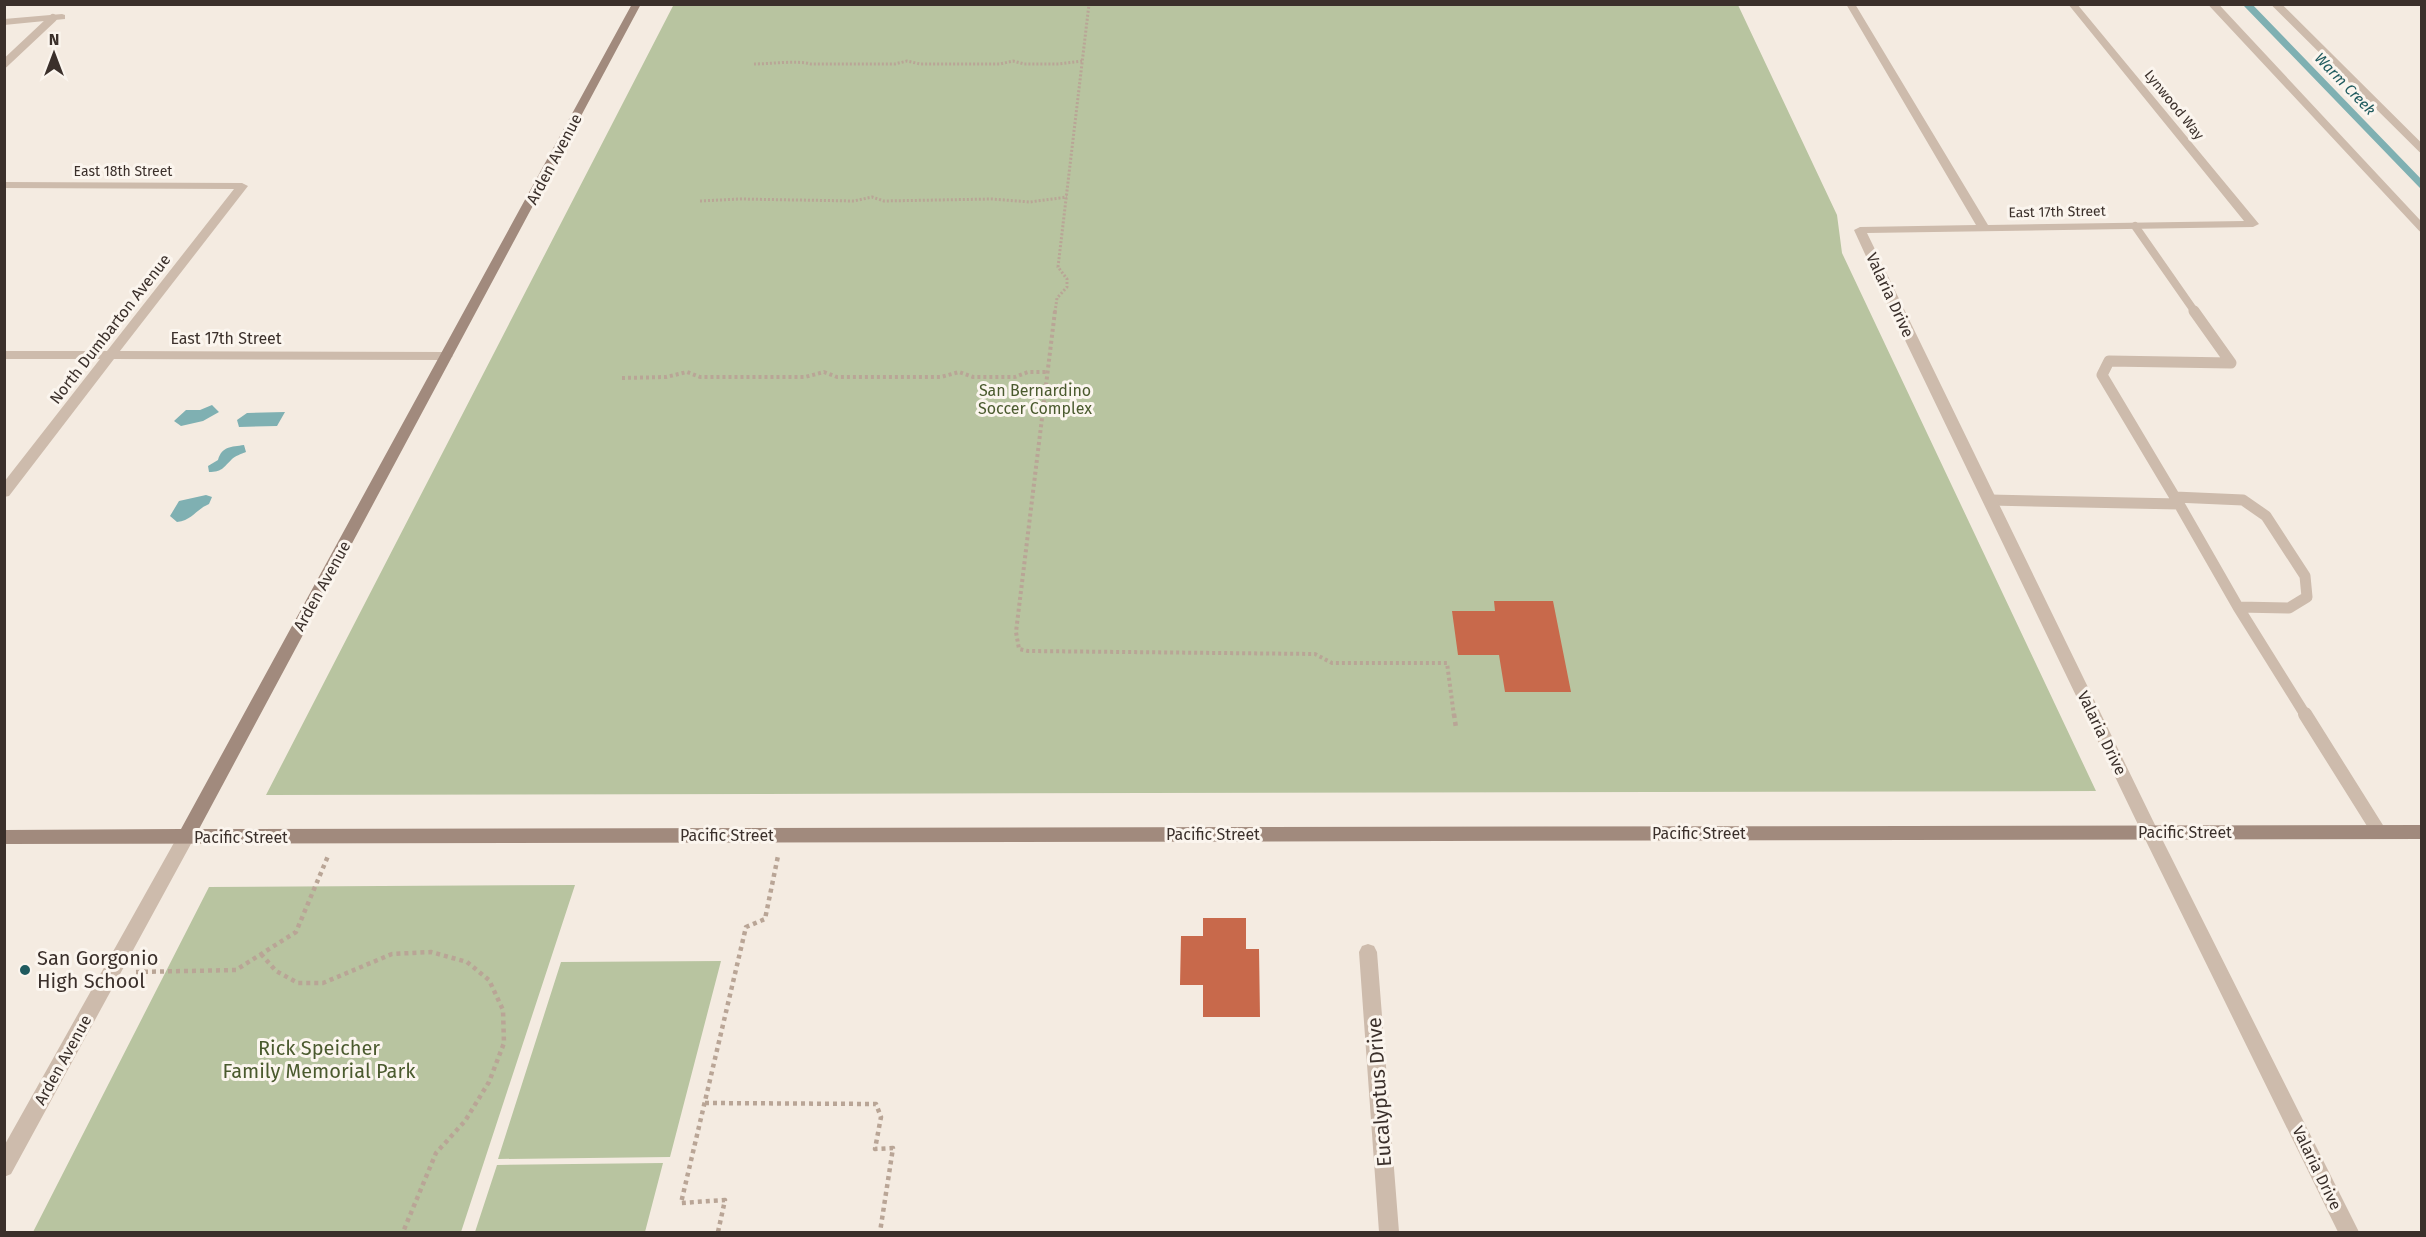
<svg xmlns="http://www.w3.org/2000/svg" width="2426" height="1237" font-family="'Fira Sans',sans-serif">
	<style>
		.green { fill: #b8c4a0 }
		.water { fill: #7fb0b2 }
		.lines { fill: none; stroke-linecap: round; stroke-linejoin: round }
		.stream { stroke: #7fb0b2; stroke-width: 7 }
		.building { fill: #c8694b }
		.path-far2 { stroke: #b9a596; stroke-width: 3; stroke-dasharray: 2 2; stroke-linecap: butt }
		.path-far1 { stroke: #b9a596; stroke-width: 4; stroke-dasharray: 3 3; stroke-linecap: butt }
		.path { stroke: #b9a596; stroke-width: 4.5; stroke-dasharray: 4 4; stroke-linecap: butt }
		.lane-far2 { stroke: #cdbbac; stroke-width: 8 }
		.lane-far1 { stroke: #cdbbac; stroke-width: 11 }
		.lane { stroke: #cdbbac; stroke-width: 14 }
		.street { fill: #cdbbac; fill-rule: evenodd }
		.secondary { fill: #a18a7d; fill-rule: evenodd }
		.poi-dot { fill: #1f5a5e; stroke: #fbf5ee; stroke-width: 2 }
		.labels { text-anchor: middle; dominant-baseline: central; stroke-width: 6; stroke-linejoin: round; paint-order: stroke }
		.far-street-label { font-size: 14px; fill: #3b302b; stroke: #fbf5ee }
		.far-water-label { font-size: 15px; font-style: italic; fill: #1f5a5e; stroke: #fbf5ee }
		.street-label { font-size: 16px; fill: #3b302b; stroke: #fbf5ee }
		.park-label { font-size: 16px; fill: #4a5a2e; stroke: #fbf5ee }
		.near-poi-label { font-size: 20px; fill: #3b302b; stroke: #fbf5ee; text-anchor: start }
		.near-park-label { font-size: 20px; fill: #4a5a2e; stroke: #fbf5ee }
		.near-street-label { font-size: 20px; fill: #3b302b; stroke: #fbf5ee }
	</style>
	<rect width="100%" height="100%" fill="#f4ebe1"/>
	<path class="green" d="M 674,4 L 1738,5 L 1837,215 L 1842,253 L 2096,791 L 266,795 Z
		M 575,885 L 461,1232 L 33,1232 L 209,887 Z
		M 721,961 L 670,1157 L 498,1159 L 561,962 Z
		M 663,1163 L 645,1232 L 475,1232 L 497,1165 Z"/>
	<path class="water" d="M 212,405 L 219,412 L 203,421 L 181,426 L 174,421 L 186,410 L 200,410 Z
		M 285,412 L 277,426 L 239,427 L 237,420 L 247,413 Z
		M 244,445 L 246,452 C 241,454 235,456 232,459 C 223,468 222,472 209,472 L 208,466 L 218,460 C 222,446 231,447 244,445 Z
		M 206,495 L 212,497 L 209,504 C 195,510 193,520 177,522 L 170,516 L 179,501 Z"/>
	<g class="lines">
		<path class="stream" d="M 2247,4 L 2422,185"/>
	</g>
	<path class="building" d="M 1494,601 L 1553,601 L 1571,692 L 1505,692 L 1499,655 L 1458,655 L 1452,611 L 1495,611 Z
		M 1203,918 L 1246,918 L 1246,949 L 1259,949 L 1260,1017 L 1203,1017 L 1203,985 L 1180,985 L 1181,936 L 1203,936 Z"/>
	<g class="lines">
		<path class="path-far2" d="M 754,64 C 770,64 797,60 811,64 L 895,64 L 907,61 L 920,64 L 1000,64 L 1013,61 L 1024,64 L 1059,64 L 1082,61
			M 700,201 L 740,199 L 854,201 L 872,197 L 884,201 L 992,199 L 1030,202 L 1067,197
			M 1055,312 L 1057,298 L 1067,287 L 1067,279 L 1058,267 L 1089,4"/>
		<path class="path-far1" d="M 1055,311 L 1016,632 L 1019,649 L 1028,651 L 1315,654 L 1332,663 L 1447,663 L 1454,716
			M 622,378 L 666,377 L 687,372 L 700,377 L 805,377 L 824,372 L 837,377 L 941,377 L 959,372 L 973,377 L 1015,377 L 1028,372 L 1048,372"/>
		<path class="path" d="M 1454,714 L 1456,728
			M 261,954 L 276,971 L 298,983 L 323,983 L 392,954 L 431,952 L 467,962 L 489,980 L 503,1010 L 504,1043 L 489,1082 L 465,1121 L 436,1153 L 403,1232
			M 136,972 L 236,970 L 296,932 L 328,856
			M 705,1103 L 876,1104 L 881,1117 L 875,1149 L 893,1148 L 880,1232
			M 718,1232 L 725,1200 L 681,1203 L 746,927 L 765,919 L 778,856"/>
		<path class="lane-far2" d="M 2213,4 L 2422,228
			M 2276,4 L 2422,149
			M 4,64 L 53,18
			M 2135,226 L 2195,312"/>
		<path class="lane-far1" d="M 2175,497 L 2243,500 L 2266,516 L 2305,576 L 2307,597 L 2289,608 L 2238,607
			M 1990,500 L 2179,504 L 2238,607 L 2306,716
			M 2179,504 L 2102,375 L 2109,361 L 2231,363 L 2194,311"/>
		<path class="lane" d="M 2305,714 L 2379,832"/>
		<path class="street" d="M 1846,4 L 1855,4 L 1988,225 L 2244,221 L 2068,4 L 2077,4 L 2259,224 L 2253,227 L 1867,233 L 2156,827 L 2359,1232 L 2338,1232 L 2144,837 L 1891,311 L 1854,230 L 1860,227 L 1976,225 Z
			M 62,14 L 65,15 L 65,19 L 4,25 L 4,19 Z
			M 4,182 L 242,183 L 248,186 L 120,351 L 447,352 L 453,356 L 447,360 L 114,359 L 9,496 L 4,497 L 4,482 L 100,359 L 4,359 L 4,351 L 107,351 L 234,189 L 4,188 Z
			M 186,830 L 192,832 L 194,837 L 192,842 L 11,1174 L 4,1177 L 4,1146 L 180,832 Z
			M 1368,944 L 1374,946 L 1377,952 L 1399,1232 L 1379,1232 L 1359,952 L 1362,946 Z"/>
		<path class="secondary" d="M 632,4 L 641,4 L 199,829 L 2422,825 L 2422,839 L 4,844 L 4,830 L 181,829 Z"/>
	</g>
	<circle class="poi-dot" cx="25" cy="970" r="6"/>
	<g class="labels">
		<g class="far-street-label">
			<text transform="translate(2174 105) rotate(51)">Lynwood Way</text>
			<text x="123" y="171">East 18th Street</text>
			<text transform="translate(2057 212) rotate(-1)">East 17th Street</text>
		</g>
		<g class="far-water-label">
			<text transform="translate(2345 84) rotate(46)">Warm Creek</text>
		</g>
		<g class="street-label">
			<text transform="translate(554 159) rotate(-62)">Arden Avenue</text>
			<text transform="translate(1890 295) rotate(65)">Valaria Drive</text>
			<text transform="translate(110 329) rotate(-52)">North Dumbarton Avenue</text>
			<text x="226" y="338">East 17th Street</text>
			<text transform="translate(322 586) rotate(-61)">Arden Avenue</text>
			<text transform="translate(2102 733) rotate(64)">Valaria Drive</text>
			<text x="2185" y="832">Pacific Street</text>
			<text x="1699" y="833">Pacific Street</text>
			<text x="1213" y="834">Pacific Street</text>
			<text x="727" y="835">Pacific Street</text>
			<text x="241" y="837">Pacific Street</text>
			<text transform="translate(63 1060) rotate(-61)">Arden Avenue</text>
			<text transform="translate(2317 1168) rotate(64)">Valaria Drive</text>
		</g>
		<g class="park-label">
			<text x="1035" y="390">San Bernardino<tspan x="1035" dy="18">Soccer Complex</tspan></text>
		</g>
		<g class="near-poi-label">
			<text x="37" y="958">San Gorgonio<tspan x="37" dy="23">High School</tspan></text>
		</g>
		<g class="near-park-label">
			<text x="319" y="1048">Rick Speicher<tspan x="319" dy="23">Family Memorial Park</tspan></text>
		</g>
		<g class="near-street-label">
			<text transform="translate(1379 1092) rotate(-94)">Eucalyptus Drive</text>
		</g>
	</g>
	<rect width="2426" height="1237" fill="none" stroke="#3b302b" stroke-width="12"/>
	<g transform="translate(54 54)" stroke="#fbf5ee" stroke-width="4.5" paint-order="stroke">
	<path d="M0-4.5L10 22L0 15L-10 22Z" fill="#3b302b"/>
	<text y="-9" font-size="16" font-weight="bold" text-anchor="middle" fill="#3b302b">N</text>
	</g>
</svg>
